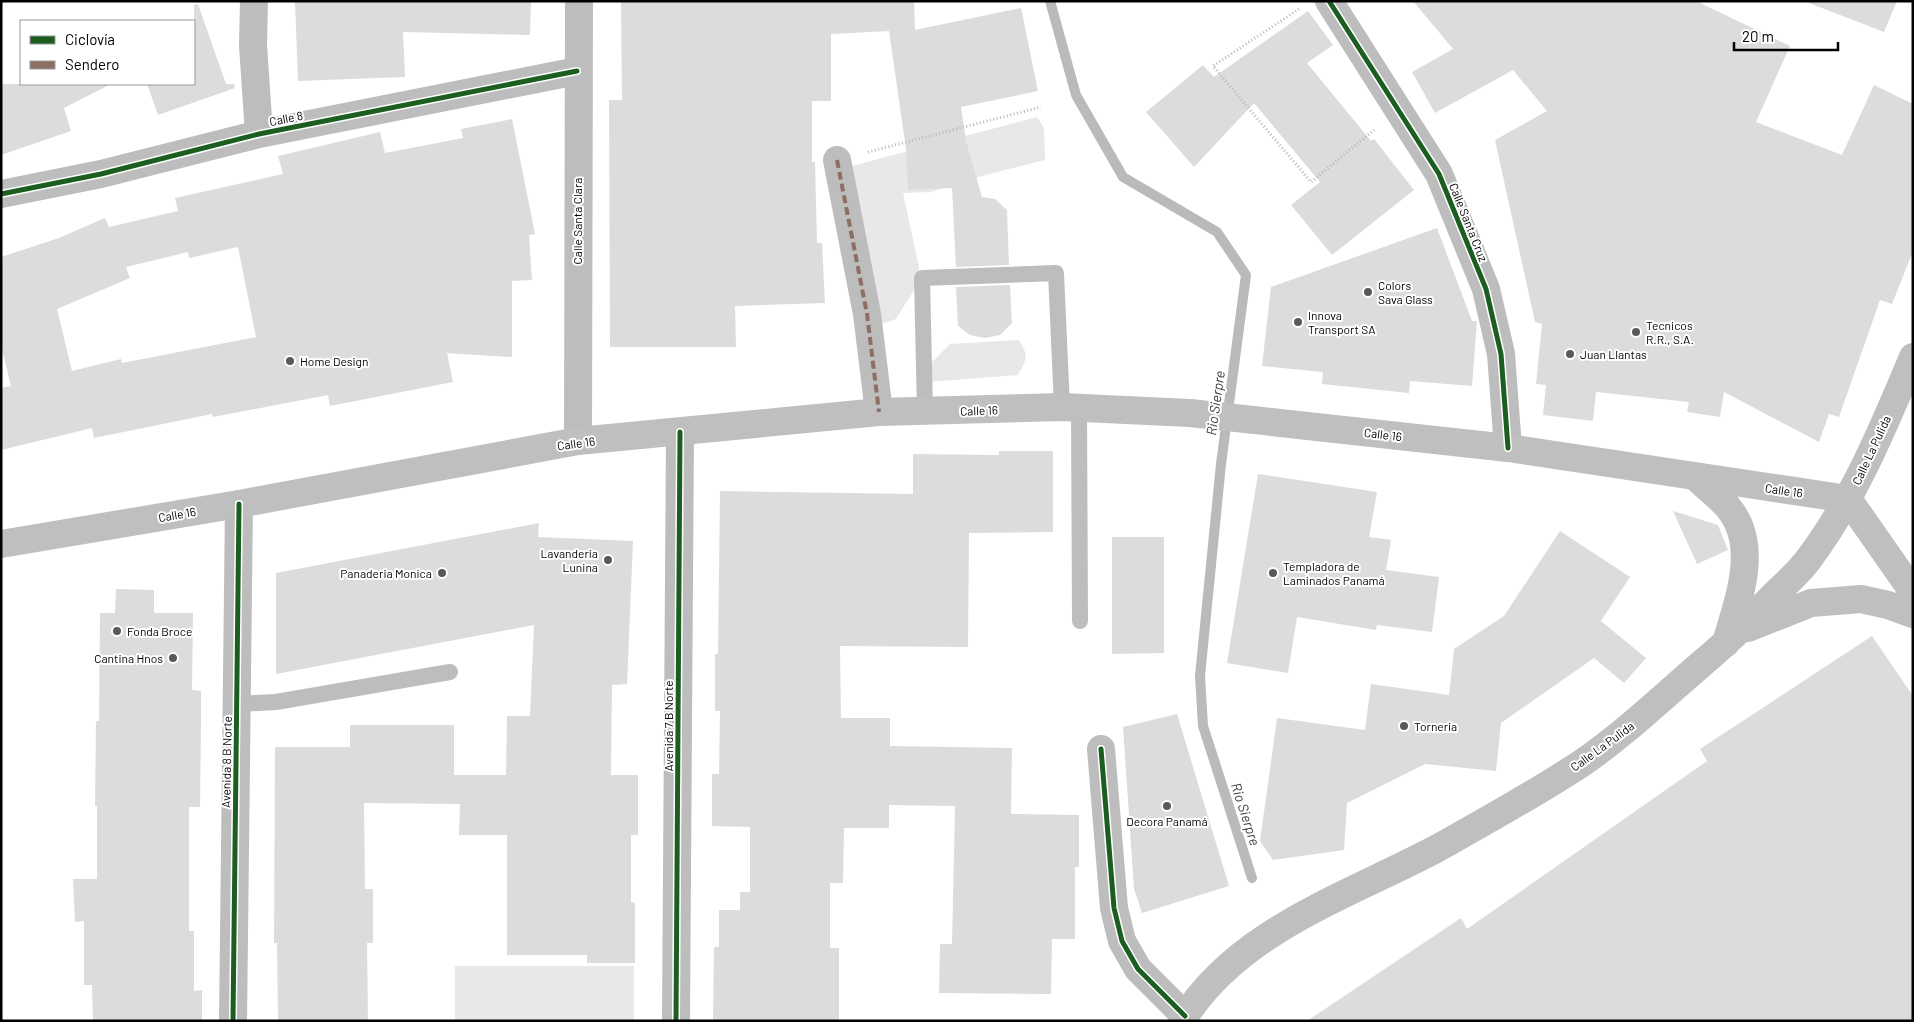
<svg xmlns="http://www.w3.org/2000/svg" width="1914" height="1022" font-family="Barlow,sans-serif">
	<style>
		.green { fill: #e8e8e8 }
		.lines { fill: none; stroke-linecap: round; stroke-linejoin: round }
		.stream { stroke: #bababa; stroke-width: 10 }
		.building { fill: #dcdcdc; fill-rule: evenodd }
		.path { stroke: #b8b8b8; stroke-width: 3; stroke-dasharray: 1 2.5; stroke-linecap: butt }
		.service { stroke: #bdbdbd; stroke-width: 16 }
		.minor { stroke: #bdbdbd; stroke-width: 28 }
		.secondary { stroke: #bfbfbf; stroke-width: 28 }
		.quiet { stroke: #8d6e63; stroke-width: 4; stroke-dasharray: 8 4; stroke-linecap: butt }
		.cycleway-casing { stroke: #fff; stroke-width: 8 }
		.cycleway { stroke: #1b5e20; stroke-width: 5 }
		.poi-dot { fill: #595959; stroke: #fff; stroke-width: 2 }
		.labels { text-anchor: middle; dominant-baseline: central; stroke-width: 4; stroke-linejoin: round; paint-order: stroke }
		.street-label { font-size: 12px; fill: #000; stroke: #fff }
		.poi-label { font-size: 12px; fill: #000; stroke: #fff; text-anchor: start }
		.water-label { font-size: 14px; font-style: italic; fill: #3e3e3e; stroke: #fff }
	</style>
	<rect width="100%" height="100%" fill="#fff"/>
	<path class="green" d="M 1037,117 L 1044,128 L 1045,160 L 982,176 L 931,192 L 903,193 L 919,267 L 917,285 L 896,319 L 882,324 L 848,167 Z
		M 1019,340 C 1029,356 1027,359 1018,375 L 927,382 L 928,366 L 950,344 Z
		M 455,966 L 634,966 L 634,1021 L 455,1021 Z"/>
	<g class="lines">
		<path class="stream" d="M 1050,1 L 1076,95 L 1123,177 L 1217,232 L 1246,275 L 1221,464 L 1200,676 L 1203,726 L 1252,878"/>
	</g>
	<path class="building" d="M 295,1 L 531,1 L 530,35 L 403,32 L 405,77 L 298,81 Z
		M 621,1 L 914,1 L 915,30 L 1021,8 L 1038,91 L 961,107 L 966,141 L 982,197 L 995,199 L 1007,210 L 1009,265 L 956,267 L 952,188 L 908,190 L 906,149 L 889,31 L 831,34 L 831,101 L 812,101 L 812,162 L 815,162 L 817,243 L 822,243 L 825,303 L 735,306 L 736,347 L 610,347 L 609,100 L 622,100 Z
		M 1413,1 L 1696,1 L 1790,46 L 1756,122 L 1842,155 L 1874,85 L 1913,104 L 1913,251 L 1892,304 L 1880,300 L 1839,417 L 1829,414 L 1819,442 L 1724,392 L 1720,417 L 1687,412 L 1689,402 L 1596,392 L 1593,421 L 1543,415 L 1546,385 L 1536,384 L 1542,324 L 1535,322 L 1495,140 L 1547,111 L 1513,70 L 1435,113 L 1412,72 L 1453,49 Z
		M 1810,1 L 1897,1 L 1884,32 L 1809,3 Z
		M 198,4 L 226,84 L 234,84 L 235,88 L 158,115 L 147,84 L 194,84 L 194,5 Z
		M 1308,11 L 1333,45 L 1307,63 L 1371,141 L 1374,139 L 1414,190 L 1332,255 L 1291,205 L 1320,182 L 1254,103 L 1194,167 L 1146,112 L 1203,65 L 1214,77 Z
		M 1,84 L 111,84 L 64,108 L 71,131 L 1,155 Z
		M 512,119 L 535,234 L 529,235 L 532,280 L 512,281 L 512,357 L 447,353 L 453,382 L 330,406 L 328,395 L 213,417 L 212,414 L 94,438 L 92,428 L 1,450 L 1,388 L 11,386 L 1,345 L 1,257 L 59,238 L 105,218 L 109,227 L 178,211 L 175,198 L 283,174 L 278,156 L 380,132 L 385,153 L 463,138 L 461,129 ZM 238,247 L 256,337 L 122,363 L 121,359 L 72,371 L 57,309 L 130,278 L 126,267 L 188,252 L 189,258 Z
		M 1437,228 L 1472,321 L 1477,321 L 1472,386 L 1410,381 L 1409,393 L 1322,384 L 1323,372 L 1262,366 L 1271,287 Z
		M 1010,285 L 1012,323 L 1000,335 L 985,338 L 970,335 L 958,326 L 956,287 Z
		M 999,451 L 1053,451 L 1053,532 L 969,533 L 968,647 L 840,646 L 841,718 L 890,718 L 890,746 L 1012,748 L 1011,814 L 1079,815 L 1079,867 L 1075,867 L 1075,939 L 1052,939 L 1051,994 L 939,993 L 940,944 L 952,944 L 955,806 L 889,805 L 889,828 L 844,828 L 843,883 L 830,883 L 830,948 L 839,948 L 839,1021 L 713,1021 L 714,947 L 719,947 L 719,910 L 740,910 L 740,892 L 750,892 L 750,827 L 712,826 L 712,774 L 719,774 L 720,711 L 715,711 L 715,654 L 718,654 L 720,491 L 913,494 L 913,454 L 999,455 Z
		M 1258,474 L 1377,492 L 1369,537 L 1391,540 L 1386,570 L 1439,577 L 1432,632 L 1377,625 L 1376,630 L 1297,617 L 1288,673 L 1227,663 Z
		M 1673,511 L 1718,525 L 1728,550 L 1697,564 Z
		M 539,523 L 538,537 L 633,541 L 627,684 L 612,685 L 611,775 L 638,775 L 638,835 L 631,835 L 631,902 L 635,903 L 635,963 L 587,963 L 587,955 L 507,955 L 507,835 L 459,835 L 460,804 L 364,803 L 365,889 L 373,889 L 373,943 L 367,943 L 368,1021 L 278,1021 L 277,943 L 274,943 L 275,747 L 350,747 L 350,725 L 454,725 L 454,775 L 506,775 L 507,716 L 530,716 L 534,625 L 276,674 L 276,573 Z
		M 1560,531 L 1630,577 L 1601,621 L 1646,658 L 1624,683 L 1594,658 L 1501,723 L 1496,771 L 1425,764 L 1347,803 L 1344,850 L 1273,860 L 1260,841 L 1277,718 L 1365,730 L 1371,684 L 1449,695 L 1454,649 L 1504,616 Z
		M 1112,537 L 1164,537 L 1164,653 L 1112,654 Z
		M 116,589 L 154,590 L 154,613 L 193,613 L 192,690 L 201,691 L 201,722 L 200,807 L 189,807 L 189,931 L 194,931 L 194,991 L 202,990 L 202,1021 L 93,1021 L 92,985 L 84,985 L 84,921 L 75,922 L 73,879 L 97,879 L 97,806 L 95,806 L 96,721 L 99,721 L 100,613 L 115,613 Z
		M 1872,636 L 1913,696 L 1913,1021 L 1307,1021 L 1461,918 L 1467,929 L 1707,761 L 1700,749 Z
		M 1177,714 L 1229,886 L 1142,913 L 1134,889 L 1123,727 Z"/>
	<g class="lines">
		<path class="path" d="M 1299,9 L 1213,66 L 1311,182 L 1374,130
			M 868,152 L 1041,107"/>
		<path class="service" d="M 1079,408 L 1080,621
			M 925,411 L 922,278 L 1056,273 L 1062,407
			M 237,704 L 276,702 L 450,672"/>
		<path class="minor" d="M 254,1 L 253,45 L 259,134
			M 1329,1 L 1439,174 L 1486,289 L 1501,354 L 1508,448
			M 837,160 L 867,314 L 879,412
			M 1,194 L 101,174 L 259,134 L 577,71
			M 578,441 L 579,1
			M 1101,749 L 1114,908 L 1122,941 L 1138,969 L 1185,1016
			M 233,1021 L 239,504
			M 676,1021 L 680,432"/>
		<path class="secondary" d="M 1696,477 C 1706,487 1718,496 1727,506 C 1761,545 1738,600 1726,643
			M 1,544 L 239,504 L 578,441 L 879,412 L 1062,407 L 1190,413 L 1508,448 L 1848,499 L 1913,592
			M 1748,628 L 1811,603 L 1861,599 L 1888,605 L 1913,614
			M 1182,1021 C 1237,931 1347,896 1436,849 C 1486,821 1537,793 1585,761 C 1628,731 1666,694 1706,660 C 1731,639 1753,617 1776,593 C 1787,583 1799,572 1808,560 C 1854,499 1883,428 1913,357"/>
		<path class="quiet" d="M 837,160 L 867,314 L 879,412"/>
		<defs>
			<path id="cycleway" d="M 1329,1 L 1439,174 L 1486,289 L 1501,354 L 1508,448
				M 1,194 L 101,174 L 259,134 L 577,71
				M 1101,749 L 1114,908 L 1122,941 L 1138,969 L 1185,1016
				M 233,1021 L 239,504
				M 676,1021 L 680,432"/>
		</defs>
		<use href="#cycleway" class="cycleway-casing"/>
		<use href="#cycleway" class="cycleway"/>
	</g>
	<g class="poi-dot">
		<circle cx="1368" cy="292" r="5"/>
		<circle cx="1298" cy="322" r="5"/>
		<circle cx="1636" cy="332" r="5"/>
		<circle cx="1570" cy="354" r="5"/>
		<circle cx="290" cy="361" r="5"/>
		<circle cx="608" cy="560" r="5"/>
		<circle cx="442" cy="573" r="5"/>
		<circle cx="1273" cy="573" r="5"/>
		<circle cx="117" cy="631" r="5"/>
		<circle cx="173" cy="658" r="5"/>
		<circle cx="1404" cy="726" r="5"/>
		<circle cx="1167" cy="806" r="5"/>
	</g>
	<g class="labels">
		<g class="street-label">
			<text transform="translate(286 118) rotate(-11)">Calle 8</text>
			<text transform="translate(577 221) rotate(-90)">Calle Santa Clara</text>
			<text transform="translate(1469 222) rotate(68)">Calle Santa Cruz</text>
			<text transform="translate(979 410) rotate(-2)">Calle 16</text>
			<text transform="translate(1383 434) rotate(7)">Calle 16</text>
			<text transform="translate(576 443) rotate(-8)">Calle 16</text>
			<text transform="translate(1871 450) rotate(-65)">Calle La Pulida</text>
			<text transform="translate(1784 490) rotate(8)">Calle 16</text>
			<text transform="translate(177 514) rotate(-10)">Calle 16</text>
			<text transform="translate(668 726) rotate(-90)">Avenida 7 B Norte</text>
			<text transform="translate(1602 746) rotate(-36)">Calle La Pulida</text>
			<text transform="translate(226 762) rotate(-89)">Avenida 8 B Norte</text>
		</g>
		<g class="poi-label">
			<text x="1378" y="285">Colors<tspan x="1378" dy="14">Sava Glass</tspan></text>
			<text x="1308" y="315">Innova<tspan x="1308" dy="14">Transport SA</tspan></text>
			<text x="1646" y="325">Tecnicos<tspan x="1646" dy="14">R.R., S.A.</tspan></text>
			<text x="1580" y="354">Juan Llantas</text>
			<text x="300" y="361">Home Design</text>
			<text x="598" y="553" text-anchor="end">Lavanderia<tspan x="598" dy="14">Lunina</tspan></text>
			<text x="1283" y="566">Templadora de<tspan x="1283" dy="14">Laminados Panamá</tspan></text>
			<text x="432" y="573" text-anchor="end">Panaderia Monica</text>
			<text x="127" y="631">Fonda Broce</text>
			<text x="163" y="658" text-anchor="end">Cantina Hnos</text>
			<text x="1414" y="726">Torneria</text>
			<text x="1167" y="821" text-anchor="middle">Decora Panamá</text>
		</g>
		<g class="water-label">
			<text transform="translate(1215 403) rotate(-82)">Rio Sierpre</text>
			<text transform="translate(1246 814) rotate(72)">Rio Sierpre</text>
		</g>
	</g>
	<rect width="1914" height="1022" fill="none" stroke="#000000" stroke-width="5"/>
	<rect x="20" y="20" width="175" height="65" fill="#ffffff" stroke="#999999"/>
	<rect x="30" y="36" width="25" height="8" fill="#1b5e20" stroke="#999999"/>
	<text x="65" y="45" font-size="15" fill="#000000">Ciclovía</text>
	<rect x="30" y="61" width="25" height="8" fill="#8d6e63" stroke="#999999"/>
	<text x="65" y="70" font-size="15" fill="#000000">Sendero</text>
	<path d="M1734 42v8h104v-8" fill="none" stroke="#000000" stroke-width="2.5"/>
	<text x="1742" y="42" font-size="15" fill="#000000" stroke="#ffffff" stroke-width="4" paint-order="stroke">20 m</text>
</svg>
